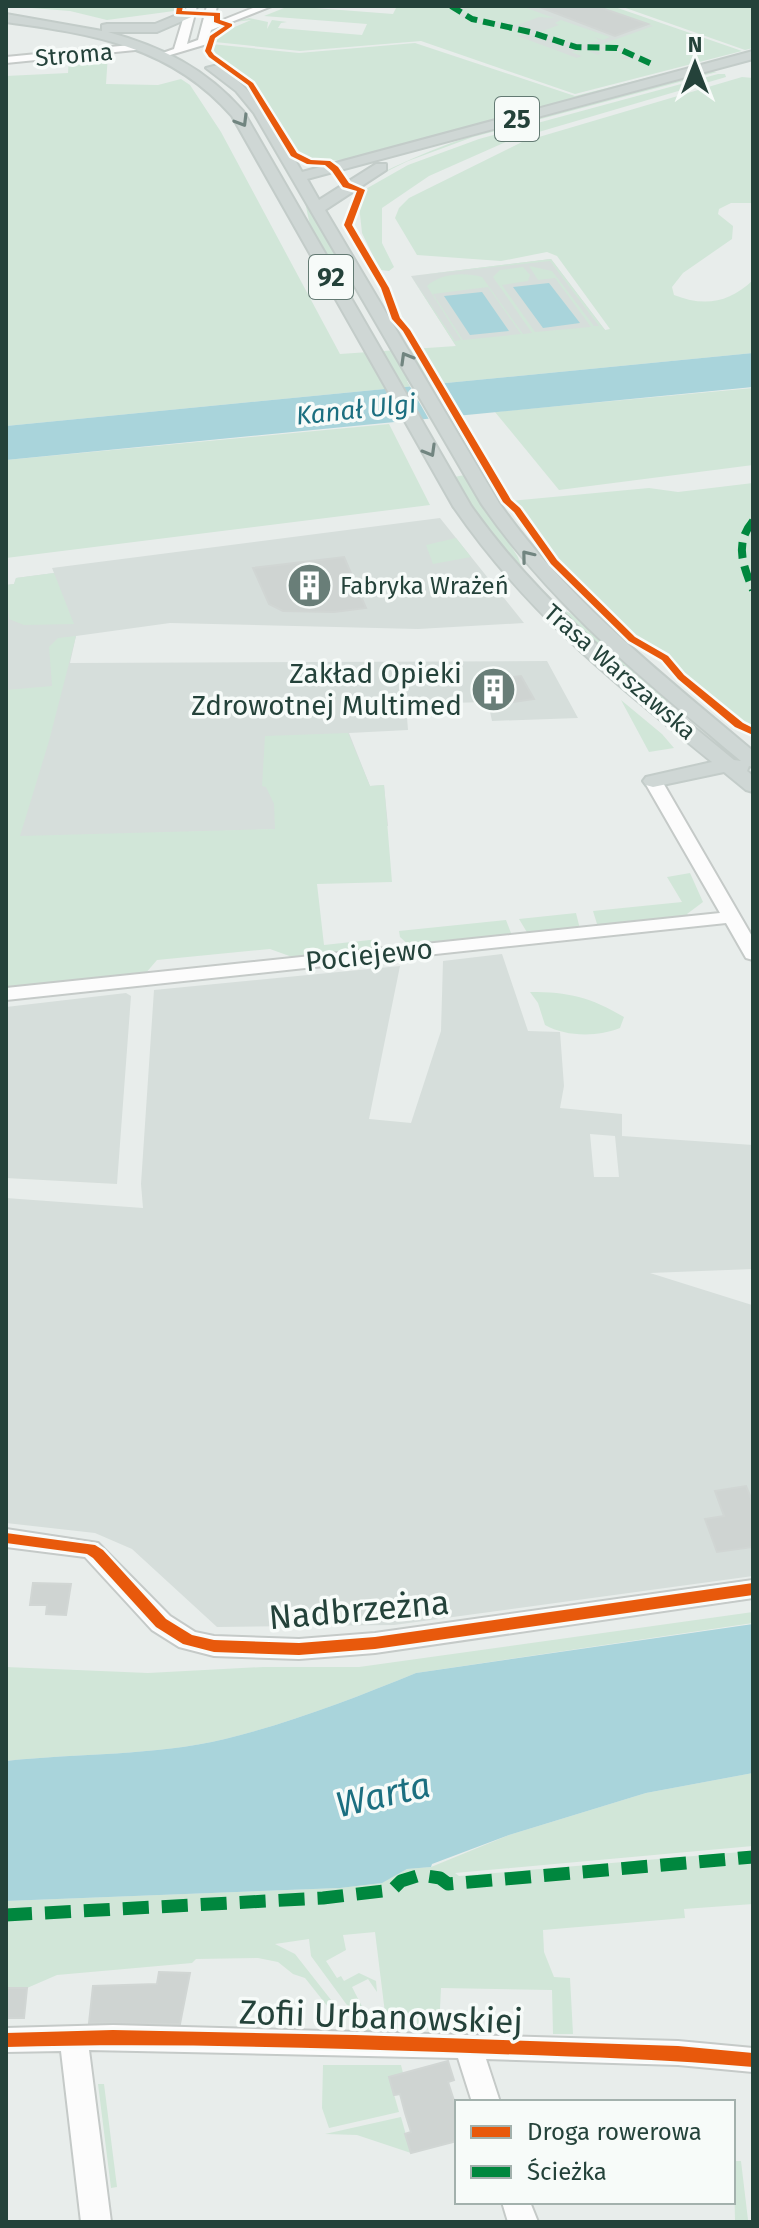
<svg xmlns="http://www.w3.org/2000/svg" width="759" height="2228" font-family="'Fira Sans',sans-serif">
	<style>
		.built { fill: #d6dedb; fill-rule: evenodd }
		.green { fill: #d1e6d8; fill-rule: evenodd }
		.water { fill: #a9d4db }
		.pier { fill: #e8edeb }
		.building { fill: #cfd4d2; stroke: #d1d6d4; stroke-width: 2 }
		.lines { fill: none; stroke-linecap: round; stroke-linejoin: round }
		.minor-casing { stroke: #c5cac8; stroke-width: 4 }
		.major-casing { stroke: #c3ccc9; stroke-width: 4 }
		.minor { fill: #fcfcfc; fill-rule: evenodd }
		.major { fill: #cfd7d5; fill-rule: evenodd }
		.quiet-far2 { stroke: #00873e; stroke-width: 6; stroke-dasharray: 12 6; stroke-linecap: butt }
		.quiet-far1 { stroke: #00873e; stroke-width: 8; stroke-dasharray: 16 8; stroke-linecap: butt }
		.quiet { stroke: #00873e; stroke-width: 13; stroke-dasharray: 26 13; stroke-linecap: butt }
		.cycleway-casing { stroke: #f7fbf9; stroke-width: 5 }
		.cycleway { fill: #e8590c; fill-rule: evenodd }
		.oneway { stroke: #718580 }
		.labels { text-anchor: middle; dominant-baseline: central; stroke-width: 7; stroke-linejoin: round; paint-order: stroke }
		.far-street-label { font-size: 24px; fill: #24423a; stroke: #f7fbf9 }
		.far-poi-label { font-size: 24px; fill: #24423a; stroke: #f7fbf9; text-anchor: start }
		.shield { fill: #f7fbf9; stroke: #637a73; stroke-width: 2 }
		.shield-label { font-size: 26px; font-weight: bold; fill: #24423a }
		.far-water-label { font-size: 26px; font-style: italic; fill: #1c6f80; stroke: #f7fbf9 }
		.poi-label { font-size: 28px; fill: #24423a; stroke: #f7fbf9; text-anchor: end }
		.street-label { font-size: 28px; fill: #24423a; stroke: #f7fbf9 }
		.near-street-label { font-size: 34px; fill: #24423a; stroke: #f7fbf9 }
		.near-water-label { font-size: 36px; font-style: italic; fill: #1c6f80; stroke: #f7fbf9 }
	</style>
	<rect width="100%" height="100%" fill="#e8edeb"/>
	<path class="built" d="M 432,6 L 601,6 L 715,47 L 563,87 L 428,38 Z
		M 551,259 L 605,330 L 456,346 L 411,276 Z
		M 440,518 L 524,623 L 418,629 L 170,623 L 76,636 L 70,663 L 547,661 L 578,718 L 492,721 L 488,702 L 406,704 L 408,730 L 349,733 L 370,786 L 384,785 L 388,826 L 19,837 L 53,718 L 6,722 L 6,585 L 14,584 L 16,578 L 54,573 L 52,568 Z
		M 502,954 L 528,1031 L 560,1032 L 564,1086 L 560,1108 L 622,1114 L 622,1136 L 753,1145 L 753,1269 L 650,1273 L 752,1305 L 753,1576 L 394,1625 L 217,1627 L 132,1549 L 95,1533 L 6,1523 L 6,1198 L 143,1208 L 141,1184 L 154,990 L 400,966 L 369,1119 L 411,1123 L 441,1031 L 443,961 ZM 590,1134 L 615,1136 L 619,1177 L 594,1177 Z
		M 126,993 L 131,996 L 117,1184 L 6,1178 L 6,1007 Z"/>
	<path class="green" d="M 6,6 L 176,6 L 174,11 L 107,20 L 70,11 Z
		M 289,6 L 393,14 L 397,6 L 448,6 L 463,18 L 537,35 L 515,35 L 577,58 L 582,56 L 571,52 L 584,49 L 598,55 L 601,53 L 591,49 L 614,49 L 628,54 L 621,59 L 635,59 L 653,64 L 623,49 L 597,46 L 653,26 L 596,6 L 612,6 L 742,51 L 575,94 L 421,41 L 300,51 L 215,42 L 223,32 L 251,20 L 235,22 L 249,18 L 268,22 L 267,29 L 272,20 L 287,22 L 281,23 L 278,28 L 362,35 L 367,24 L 264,16 Z
		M 475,6 L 521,6 L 554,18 L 539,17 L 515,26 L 473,18 L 459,11 Z
		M 620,6 L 753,6 L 753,48 L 745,50 Z
		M 561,20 L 610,37 L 603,40 L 594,37 L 601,41 L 579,46 L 537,33 L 559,25 L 555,23 Z
		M 415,43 L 575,96 L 753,51 L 346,159 L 321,162 L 299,155 L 253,84 L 211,53 L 211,44 L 299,53 Z
		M 108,54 L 106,84 L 158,85 L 181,79 L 190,85 L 221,132 L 340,354 L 456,346 L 411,276 L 455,341 L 461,340 L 427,286 C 441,273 464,272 482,277 L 523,334 L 532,333 L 493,277 L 500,270 L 523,267 L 530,275 L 528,281 L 502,285 L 535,332 L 591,327 L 555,278 L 538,280 L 529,266 L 552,271 L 594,326 L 599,326 L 550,261 L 421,275 L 551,259 L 605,330 L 610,329 L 557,256 L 547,252 L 501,261 L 417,255 L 395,218 L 399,208 L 409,198 L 522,142 L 742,77 L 753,78 L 753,203 L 731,203 L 719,209 L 718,214 L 733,226 L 732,239 L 683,273 L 672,287 L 674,295 C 704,307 729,303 753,280 L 753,353 L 6,426 L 6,76 L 68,73 L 69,57 ZM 488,287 L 521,334 L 463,340 L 433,294 Z
		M 709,71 L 717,72 L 473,137 L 408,161 L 357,186 C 465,125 590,103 709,71 Z
		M 718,74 L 725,74 L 726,77 L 508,141 L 429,176 L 382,208 L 382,243 L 394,267 L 389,271 L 380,270 L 362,233 L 359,205 L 364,190 L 408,165 L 479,139 Z
		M 297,187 L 357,289 L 345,290 L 311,230 L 305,202 Z
		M 753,388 L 753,465 L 559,490 L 495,412 Z
		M 389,424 L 430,505 L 6,558 L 6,460 Z
		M 465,475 L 518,557 L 522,568 L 505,555 L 454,477 Z
		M 753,483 L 753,726 L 741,724 L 682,676 L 670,660 L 644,645 L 584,592 L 543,544 L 520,509 L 510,501 L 649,488 L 678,492 Z
		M 456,538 L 471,557 L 433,564 L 426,545 Z
		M 54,573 L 74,624 L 24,625 L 9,619 L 6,585 L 14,584 L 16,578 Z
		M 557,608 L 570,613 L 671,701 L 665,703 Z
		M 76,636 L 49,741 L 20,836 L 275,829 L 274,804 L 266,787 L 262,786 L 265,736 L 348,733 L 370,786 L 384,785 L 392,882 L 317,884 L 324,945 L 379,939 L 379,949 L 295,958 L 270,949 L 157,960 L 145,974 L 6,988 L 6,690 L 52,686 L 49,647 L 58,638 Z
		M 621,700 L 662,734 L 674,748 L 649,752 Z
		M 690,873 L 703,902 L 687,914 L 690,917 L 603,927 L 597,924 L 593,911 L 682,902 L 667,877 Z
		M 576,913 L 580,929 L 528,934 L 519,919 Z
		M 506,920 L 511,933 L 509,937 L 411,947 L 400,937 L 399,931 Z
		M 530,992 C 569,992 590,997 624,1017 L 620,1028 C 598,1037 566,1037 545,1025 L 538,1003 Z
		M 753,1612 L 753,1623 L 416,1673 C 355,1698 290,1723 225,1739 C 154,1756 78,1753 6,1761 L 6,1667 L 148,1673 L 263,1667 L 359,1667 Z
		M 753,1773 L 753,1846 L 455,1873 L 459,1876 L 753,1851 L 753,1904 L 684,1909 L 685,1918 L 543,1930 L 544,1952 L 554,1977 L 570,1978 L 573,2034 L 553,2034 L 552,1990 L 441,1988 L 439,2030 L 387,2029 L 375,1932 L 343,1935 L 346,1950 L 326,1961 L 337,1978 L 341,1976 L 344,1981 L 359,1973 L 376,1981 L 377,1992 L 368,1979 L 352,1987 L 371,2024 L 371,2031 L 366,2031 L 311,1956 L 309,1939 L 275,1944 L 295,1954 L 346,2019 L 344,2027 L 305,1978 L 293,1974 L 278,1962 L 258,1958 L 196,1959 L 192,1963 L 57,1975 L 27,1988 L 6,1988 L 6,1901 L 340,1888 L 381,1883 L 407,1869 L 431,1867 L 509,1835 L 646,1793 Z
		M 323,2065 L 401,2065 L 403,2073 L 389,2077 L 399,2112 L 329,2128 L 322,2108 Z
		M 98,2084 L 104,2084 L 117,2187 L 111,2188 Z
		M 401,2117 L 411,2153 L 357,2135 L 325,2134 Z
		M 733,2137 L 735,2161 L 741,2161 L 748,2220 L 753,2222 L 735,2220 Z"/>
	<path class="water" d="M 549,283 L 580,323 L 543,328 L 513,287 Z
		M 482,292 L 509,331 L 470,335 L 444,296 Z
		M 753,353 L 753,387 L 6,460 L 6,426 Z
		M 753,1624 L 753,1773 L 646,1793 L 509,1835 L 432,1864 L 431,1867 L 407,1869 L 382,1883 L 340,1888 L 6,1901 L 6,1761 C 78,1753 154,1756 225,1739 C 290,1723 355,1698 416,1673 Z"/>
	<path class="pier" d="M 437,378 L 462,420 L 431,423 L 407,381 Z"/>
	<path class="building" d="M 537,6 L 596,6 L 648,24 L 615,36 Z
		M 344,557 L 366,608 L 334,612 L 283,611 L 269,604 L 253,568 Z
		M 521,676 L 534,699 L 500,704 L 488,680 Z
		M 746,1486 L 753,1503 L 753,1547 L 717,1552 L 705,1519 L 724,1516 L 715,1491 Z
		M 33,1583 L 71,1584 L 66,1615 L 46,1614 L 47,1605 L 30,1605 Z
		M 159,1972 L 190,1973 L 180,2024 L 89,2023 L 93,1986 L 157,1984 Z
		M 6,1988 L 27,1988 L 24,2018 L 6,2018 Z
		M 448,2061 L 454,2080 L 448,2082 L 457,2110 L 457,2141 L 411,2153 L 405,2134 L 411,2132 L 405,2113 L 400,2094 L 394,2095 L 389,2077 Z"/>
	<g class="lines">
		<defs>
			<path id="minor" d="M 187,6 L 197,6 L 187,44 L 198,40 L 207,6 L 217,6 L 213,24 L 258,6 L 272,6 L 211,30 L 207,44 L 160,58 L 160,54 L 174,49 Z
				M 141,44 L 145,45 L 145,49 L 6,63 L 6,57 Z
				M 653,776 L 662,781 L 753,938 L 753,960 L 746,958 L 726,923 L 6,1000 L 6,988 L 720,913 L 644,781 Z
				M 6,1529 L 98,1543 L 170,1616 L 195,1632 L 214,1636 L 299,1639 L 375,1633 L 753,1580 L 753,1598 L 375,1653 L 299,1659 L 214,1656 L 179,1647 L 152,1630 L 85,1557 L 6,1547 Z
				M 113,2025 L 678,2041 L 753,2048 L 753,2072 L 678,2065 L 486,2059 L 500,2102 L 472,2102 L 458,2058 L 89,2050 L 111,2222 L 81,2222 L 61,2051 L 6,2052 L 6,2028 Z
				M 502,2202 L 530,2202 L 538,2222 L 508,2222 Z"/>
			<path id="major" d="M 184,12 L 196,15 L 157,32 L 108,32 C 162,47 205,68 243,111 L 471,506 C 543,608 638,681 734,760 L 741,761 C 644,679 554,609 481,503 L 254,113 L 236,91 L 206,68 L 218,65 C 262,97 275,126 302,172 L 753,51 L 753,59 L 307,179 L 319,200 L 376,164 L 386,164 L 386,170 L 325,210 L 499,503 C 568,601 661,673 753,751 L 753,767 L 749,766 L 747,771 L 753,776 L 753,792 L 746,790 L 724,772 L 653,787 L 646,785 L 643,781 L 646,777 L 712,762 C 612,680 528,615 453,506 L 232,116 C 171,46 93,34 6,22 L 6,14 L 102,31 L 102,25 L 107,24 L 155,24 Z"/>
		</defs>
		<use href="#minor" class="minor-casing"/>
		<use href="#major" class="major-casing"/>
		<use href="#minor" class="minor"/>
		<use href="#major" class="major"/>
		<path class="quiet-far2" d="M 451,6 L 472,19 L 530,32 L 576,47 L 617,48 L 652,64"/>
		<path class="quiet-far1" d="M 753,521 C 734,544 743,565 753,590"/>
		<path class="quiet" d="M 6,1915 L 323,1898 L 392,1890 L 401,1881 L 420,1875 L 440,1878 L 448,1884 L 753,1857"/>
		<defs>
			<path id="cycleway" d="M 177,6 L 183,6 L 182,11 L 220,13 L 220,20 L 232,24 L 232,26 L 215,38 L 211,51 L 214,55 L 253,83 L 297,153 L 311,160 L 330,161 L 338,167 L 349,183 L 365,190 L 352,225 L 389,288 L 400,318 L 410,330 L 511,500 L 520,508 L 557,560 L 635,637 L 668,656 L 684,675 L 743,723 L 753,728 L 753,735 L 735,727 L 678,679 L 662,660 L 629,641 L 551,564 L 514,512 L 503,502 L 403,331 L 392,319 L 381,288 L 344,225 L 357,191 L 343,187 L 332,171 L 325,165 L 307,164 L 291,156 L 248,85 L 209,57 L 205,51 L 210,36 L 225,26 L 214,22 L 214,16 L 176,14 Z
				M 6,1533 L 95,1545 L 103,1550 L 166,1619 L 192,1635 L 214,1640 L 299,1643 L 375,1637 L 753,1583 L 753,1595 L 375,1649 L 299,1655 L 214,1652 L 183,1644 L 156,1627 L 93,1558 L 87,1554 L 6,1543 Z
				M 113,2030 L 355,2035 L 678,2046 L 753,2053 L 753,2067 C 650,2058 547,2056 443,2052 C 298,2047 152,2043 6,2047 L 6,2033 Z"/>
		</defs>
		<use href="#cycleway" class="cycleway-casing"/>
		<use href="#cycleway" class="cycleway"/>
	</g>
	<defs><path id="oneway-chevron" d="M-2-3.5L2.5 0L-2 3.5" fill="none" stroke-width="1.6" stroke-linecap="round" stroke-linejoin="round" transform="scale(2)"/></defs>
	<g class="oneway">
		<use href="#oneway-chevron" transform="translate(242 121) rotate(59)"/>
		<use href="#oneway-chevron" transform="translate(406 358) rotate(-120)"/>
		<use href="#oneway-chevron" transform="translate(430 451) rotate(60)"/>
		<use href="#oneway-chevron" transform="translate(527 556) rotate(-129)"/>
	</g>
	<defs>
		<symbol id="building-disc" viewBox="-11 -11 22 22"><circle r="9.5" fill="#697e78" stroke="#f7fbf9"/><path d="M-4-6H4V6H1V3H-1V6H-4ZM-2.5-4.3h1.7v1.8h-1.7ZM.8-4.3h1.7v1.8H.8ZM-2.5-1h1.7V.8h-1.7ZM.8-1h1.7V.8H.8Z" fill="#fff"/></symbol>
	</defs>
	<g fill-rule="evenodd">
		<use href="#building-disc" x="284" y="560" width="51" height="51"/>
		<use href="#building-disc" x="468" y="664" width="51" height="51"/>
	</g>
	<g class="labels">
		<g class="far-street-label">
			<text transform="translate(74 55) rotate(-5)">Stroma</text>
			<text transform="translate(620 672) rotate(41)">Trasa Warszawska</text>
		</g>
		<g class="far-poi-label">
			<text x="340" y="586">Fabryka Wrażeń</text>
		</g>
		<g class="shield">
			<rect x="495" y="97" width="44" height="44" rx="6"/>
			<rect x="309" y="255" width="44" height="44" rx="6"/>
		</g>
		<g class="shield-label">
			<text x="517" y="119">25</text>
			<text x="331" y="277">92</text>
		</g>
		<g class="far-water-label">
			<text transform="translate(356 410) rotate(-6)">Kanał Ulgi</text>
		</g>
		<g class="poi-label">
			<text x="462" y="673">Zakład Opieki<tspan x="462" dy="32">Zdrowotnej Multimed</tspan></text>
		</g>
		<g class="street-label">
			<text transform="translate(369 955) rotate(-6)">Pociejewo</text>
		</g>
		<g class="near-street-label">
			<text transform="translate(359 1610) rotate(-5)">Nadbrzeżna</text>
			<text transform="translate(381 2017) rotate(2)">Zofii Urbanowskiej</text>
		</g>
		<g class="near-water-label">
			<text transform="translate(383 1795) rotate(-13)">Warta</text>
		</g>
	</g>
	<rect width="759" height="2228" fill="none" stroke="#24423a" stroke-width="16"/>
	<rect x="455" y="2100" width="280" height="104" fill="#f7fbf9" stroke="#a3b1ad" stroke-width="2"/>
	<rect x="471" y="2126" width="40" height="12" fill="#e8590c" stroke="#a3b1ad" stroke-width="2"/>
	<text x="527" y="2140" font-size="24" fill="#24423a">Droga rowerowa</text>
	<rect x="471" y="2166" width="40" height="12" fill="#00873e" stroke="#a3b1ad" stroke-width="2"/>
	<text x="527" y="2180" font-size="24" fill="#24423a">Ścieżka</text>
	<g transform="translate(695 64)" stroke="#f7fbf9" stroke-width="6" paint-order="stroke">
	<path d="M0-6L14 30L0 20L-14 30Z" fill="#24423a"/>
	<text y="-12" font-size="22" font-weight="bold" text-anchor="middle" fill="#24423a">N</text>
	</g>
</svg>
